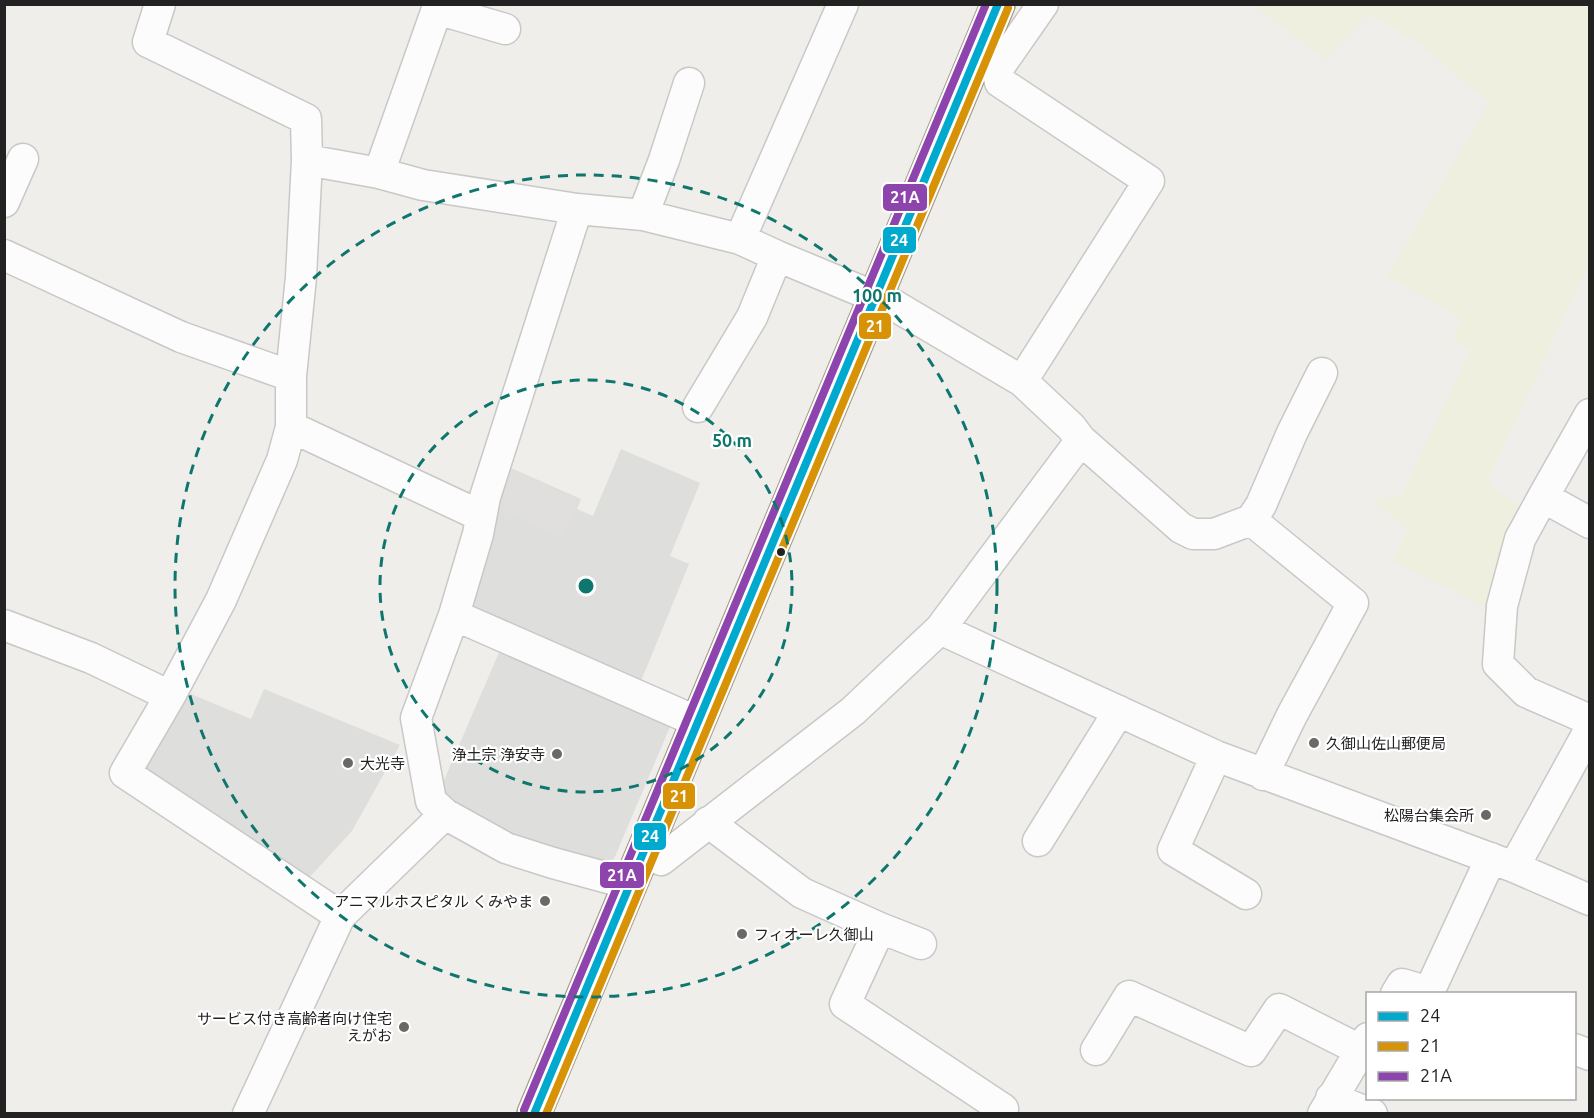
<svg xmlns="http://www.w3.org/2000/svg" width="1594" height="1118" font-family="Ubuntu,'Noto Sans JP',sans-serif">
	<style>
		.religious { fill: #dededc }
		.farmland { fill: #efefdf }
		.parking { fill: #e0dfde }
		.lines { fill: none; stroke-linecap: round; stroke-linejoin: round }
		.minor-casing { stroke: #c9c8c7; stroke-width: 33 }
		.major-casing { stroke: #a79c86; stroke-width: 36 }
		.minor { stroke: #fdfcfc; stroke-width: 30 }
		.major { stroke: #f3ede7; stroke-width: 33 }
		.bus-1-casing { stroke: #fff; stroke-width: 12 }
		.bus-2-casing { stroke: #fff; stroke-width: 12 }
		.bus-3-casing { stroke: #fff; stroke-width: 12 }
		.bus-1 { stroke: #00a9ce; stroke-width: 8 }
		.bus-2 { stroke: #d79205; stroke-width: 8 }
		.bus-3 { stroke: #8e44ad; stroke-width: 8 }
		.ring { fill: none; stroke: #0f766e; stroke-width: 3; stroke-dasharray: 10 8 }
		.bus-dot { fill: #222; stroke: #fff; stroke-width: 2 }
		.poi-dot { fill: #6a6968; stroke: #fff; stroke-width: 2 }
		.labels { text-anchor: middle; dominant-baseline: central; stroke-width: 4.5; stroke-linejoin: round; paint-order: stroke }
		.poi-label { font-size: 15px; fill: #222; stroke: #fff; text-anchor: end }
		.centre { fill: #0f766e; stroke: #fff; stroke-width: 3 }
		.ring-label { font-size: 18px; text-anchor: middle; font-weight: bold; fill: #0f766e; stroke: #fff; stroke-width: 4.5; stroke-linejoin: round; paint-order: stroke }
		.line-badge { stroke: #fff; stroke-width: 2 }
		.badge-label { font-size: 16px; text-anchor: middle; font-weight: bold; fill: #fff }
	</style>
	<rect width="100%" height="100%" fill="#f0eeeb"/>
	<path class="religious" d="M 621,449 L 700,483 L 670,556 L 689,564 L 639,686 L 462,606 L 502,464 L 581,499 L 577,509 L 593,516 Z
		M 504,641 L 672,722 L 614,859 L 601,863 L 582,862 L 445,811 L 441,787 Z
		M 179,689 L 251,719 L 264,689 L 400,745 L 352,831 L 308,879 L 138,769 Z"/>
	<path class="farmland" d="M 1254,5 L 1589,5 L 1589,264 L 1488,479 L 1493,488 L 1519,506 L 1487,607 L 1392,561 L 1408,529 L 1372,500 L 1401,496 L 1470,351 L 1453,339 L 1461,318 L 1387,276 L 1489,103 L 1419,43 L 1368,14 L 1325,59 Z"/>
	<path class="parking" d="M 503,466 L 578,500 L 562,537 L 489,505 Z"/>
	<g class="lines">
		<defs>
			<path id="minor" d="M 160,4 L 148,42 L 306,119 L 307,160
				M 997,70 L 1000,82 L 1149,181 L 1022,381
				M 997,70 L 1043,4
				M 379,173 L 437,9 L 505,29
				M 4,202 L 23,159
				M 577,209 L 485,497 L 478,534 L 454,615 L 416,718 L 431,801 L 445,814 L 506,848 L 553,863 L 630,884
				M 643,215 L 664,160 L 689,83
				M 740,239 L 843,4
				M 4,255 L 181,337 L 291,376
				M 698,407 L 752,317 L 777,256
				M 1590,414 L 1543,497 L 1590,523
				M 291,427 L 481,516
				M 1081,440 L 1181,528 L 1193,534 L 1214,534 L 1251,520 L 1261,505 L 1292,433 L 1322,373
				M 1543,497 L 1520,539 L 1502,606 L 1498,664 L 1526,692 L 1590,720
				M 1251,520 L 1353,603 L 1292,715 L 1263,775
				M 454,615 L 698,722
				M 4,625 L 91,658 L 170,696
				M 940,629 L 1216,756 L 1514,867 L 1590,900
				M 1216,756 L 1173,850 L 1246,894
				M 708,822 L 802,893 L 880,928 L 921,944
				M 1038,841 L 1119,711
				M 1514,867 L 1590,729
				M 340,916 L 125,773 L 170,696 L 221,600 L 282,460 L 291,427 L 291,376 L 301,277 L 307,160 L 379,173 L 423,185 L 577,209 L 643,215 L 740,239 L 777,256 L 892,304 L 1022,381 L 1071,427 L 1081,440 L 940,629 L 853,711 L 661,860 L 644,853
				M 880,928 L 845,1004 L 1003,1109
				M 1396,994 L 1402,984 L 1429,992 L 1491,858
				M 1574,1049 L 1590,1055
				M 1096,1050 L 1129,996 L 1251,1051 L 1279,1009 L 1360,1050
				M 1331,1098 L 1372,1114
				M 248,1114 L 340,916 L 445,814
				M 1323,1114 L 1368,1038"/>
			<path id="major" d="M 534,1114 L 998,4"/>
		</defs>
		<use href="#minor" class="minor-casing"/>
		<use href="#major" class="major-casing"/>
		<use href="#minor" class="minor"/>
		<use href="#major" class="major"/>
		<defs>
			<path id="bus-1" d="M 534,1114 L 998,4"/>
			<path id="bus-2" d="M 546,1114 L 1008,8"/>
			<path id="bus-3" d="M 524,1110 L 986,4"/>
		</defs>
		<use href="#bus-1" class="bus-1-casing"/>
		<use href="#bus-2" class="bus-2-casing"/>
		<use href="#bus-3" class="bus-3-casing"/>
		<use href="#bus-1" class="bus-1"/>
		<use href="#bus-2" class="bus-2"/>
		<use href="#bus-3" class="bus-3"/>
	</g>
	<g class="ring">
		<circle cx="586" cy="586" r="206"/>
		<circle cx="586" cy="586" r="411"/>
	</g>
	<circle class="bus-dot" cx="781" cy="552" r="5"/>
	<g class="poi-dot">
		<circle cx="1314" cy="743" r="6"/>
		<circle cx="557" cy="754" r="6"/>
		<circle cx="348" cy="763" r="6"/>
		<circle cx="1486" cy="815" r="6"/>
		<circle cx="545" cy="901" r="6"/>
		<circle cx="742" cy="934" r="6"/>
		<circle cx="404" cy="1027" r="6"/>
	</g>
	<g class="labels">
		<g class="poi-label">
			<text x="1326" y="743" text-anchor="start">久御山佐山郵便局</text>
			<text x="545" y="754">浄土宗 浄安寺</text>
			<text x="360" y="763" text-anchor="start">大光寺</text>
			<text x="1474" y="815">松陽台集会所</text>
			<text x="533" y="901">アニマルホスピタル くみやま</text>
			<text x="754" y="934" text-anchor="start">フィオーレ久御山</text>
			<text x="392" y="1018">サービス付き高齢者向け住宅<tspan x="392" dy="17">えがお</tspan></text>
		</g>
	</g>
	<circle cx="586" cy="586" r="9" class="centre"/>
	<g class="ring-label">
		<text x="877" y="302">100 m</text>
		<text x="732" y="447">50 m</text>
	</g>
	<g class="line-badge">
		<rect x="882" y="183" width="46" height="29" rx="6" fill="#8e44ad"/>
		<rect x="882" y="226" width="35" height="28" rx="6" fill="#00a9ce"/>
		<rect x="858" y="312" width="34" height="28" rx="6" fill="#d79205"/>
		<rect x="662" y="782" width="34" height="28" rx="6" fill="#d79205"/>
		<rect x="633" y="822" width="34" height="29" rx="6" fill="#00a9ce"/>
		<rect x="599" y="861" width="46" height="28" rx="6" fill="#8e44ad"/>
	</g>
	<g class="badge-label">
		<text x="905" y="203">21A</text>
		<text x="899" y="246">24</text>
		<text x="875" y="332">21</text>
		<text x="679" y="802">21</text>
		<text x="650" y="842">24</text>
		<text x="622" y="881">21A</text>
	</g>
	<rect width="1594" height="1118" fill="none" stroke="#222222" stroke-width="12"/>
	<rect x="1366" y="992" width="210" height="108" fill="#ffffff" stroke="#a7a7a7" stroke-width="1.5"/>
	<rect x="1378" y="1012" width="30" height="9" fill="#00a9ce" stroke="#a7a7a7" stroke-width="1.5"/>
	<text x="1420" y="1022" font-size="18" fill="#222222">24</text>
	<rect x="1378" y="1042" width="30" height="9" fill="#d79205" stroke="#a7a7a7" stroke-width="1.5"/>
	<text x="1420" y="1052" font-size="18" fill="#222222">21</text>
	<rect x="1378" y="1072" width="30" height="9" fill="#8e44ad" stroke="#a7a7a7" stroke-width="1.5"/>
	<text x="1420" y="1082" font-size="18" fill="#222222">21A</text>
</svg>
